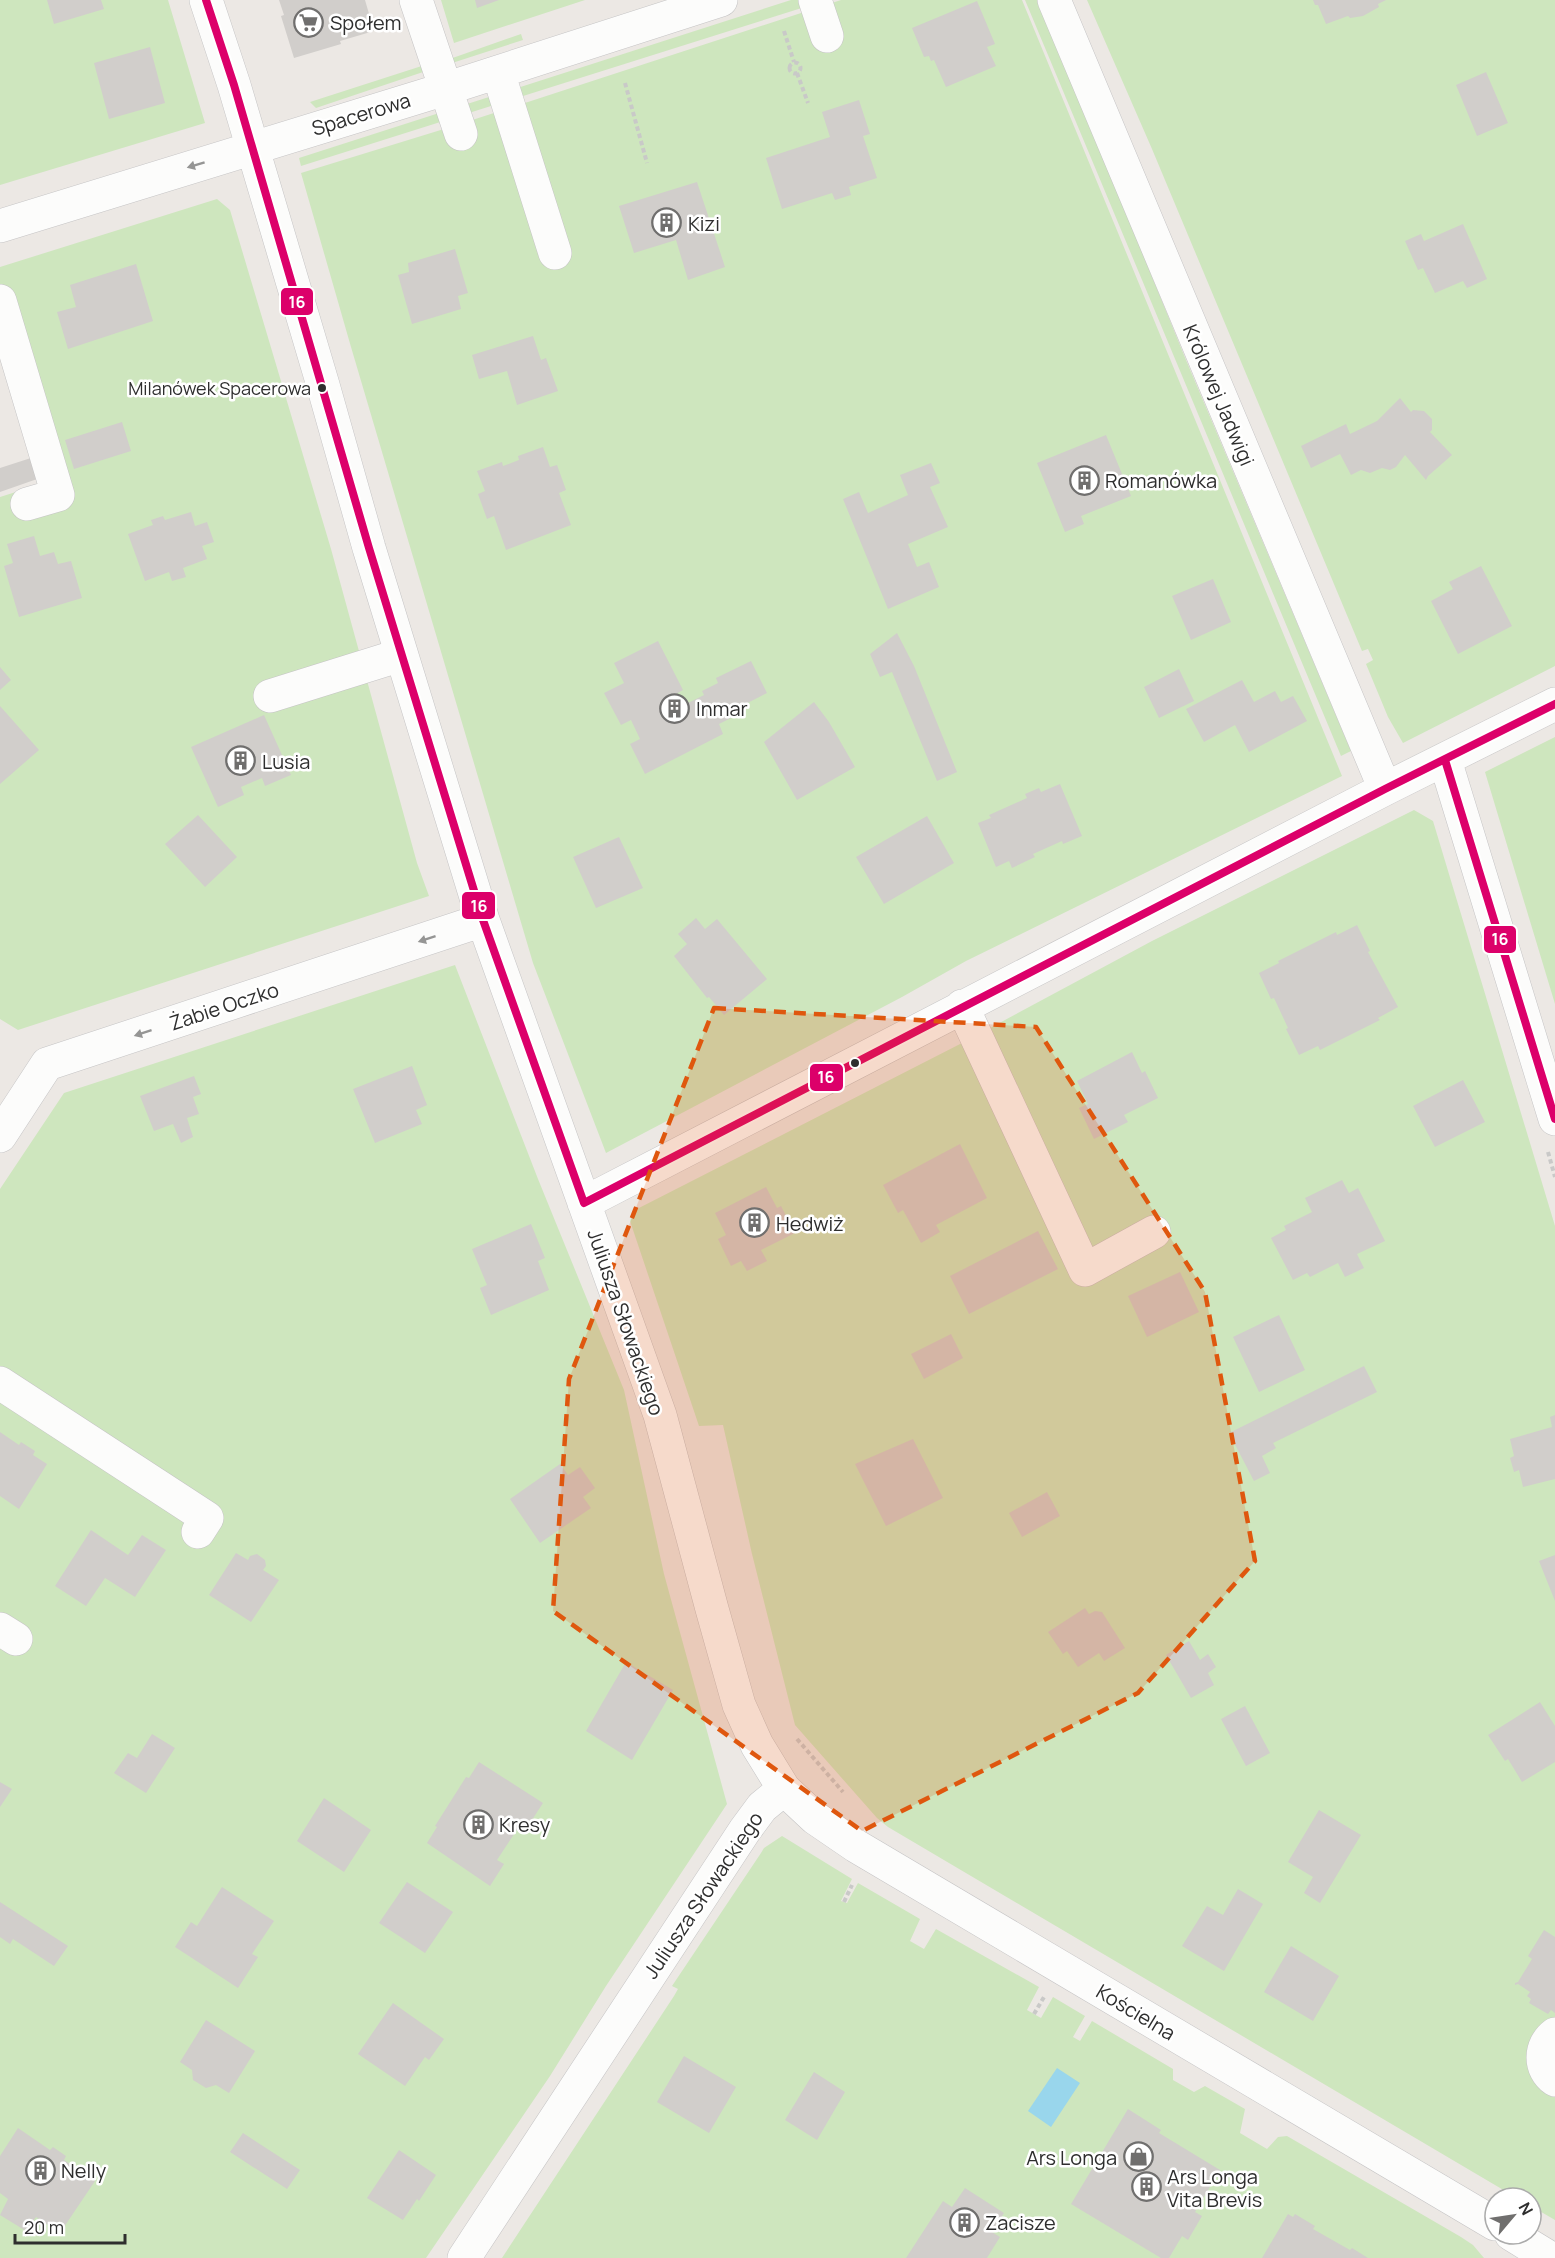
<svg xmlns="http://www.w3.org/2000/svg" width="1555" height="2258" font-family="Manrope,sans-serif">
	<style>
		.green { fill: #cee6be }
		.water { fill: #99d6ec }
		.building { fill: #d1cecb }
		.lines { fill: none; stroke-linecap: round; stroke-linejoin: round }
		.minor-casing { stroke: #c5c4c5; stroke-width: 34 }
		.path { stroke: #c9c9c8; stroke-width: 4; stroke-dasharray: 4.5 3; stroke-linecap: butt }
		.minor { stroke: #fcfcfb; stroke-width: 33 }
		.bus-1-casing { stroke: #fff; stroke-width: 12 }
		.bus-1 { stroke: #dc006a; stroke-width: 8 }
		.oneway { fill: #959594 }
		.marked { fill: #df570e; fill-opacity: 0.2; stroke: #df570e; stroke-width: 4.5; stroke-dasharray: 12 8; stroke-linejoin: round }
		.bus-dot { fill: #2e2e2e; stroke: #fff; stroke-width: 2 }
		.labels { text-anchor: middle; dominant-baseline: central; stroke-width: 5; stroke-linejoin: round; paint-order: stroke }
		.bus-label { font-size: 18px; fill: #2e2e2e; stroke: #fff; text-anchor: end }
		.poi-label { font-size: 20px; fill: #2e2e2e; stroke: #fff; text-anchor: start }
		.street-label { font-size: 20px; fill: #2e2e2e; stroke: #fff }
		.line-badge { stroke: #fff; stroke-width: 2 }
		.badge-label { font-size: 16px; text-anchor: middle; font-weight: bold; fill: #fff }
	</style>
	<rect width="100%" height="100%" fill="#ece8e4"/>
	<path class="green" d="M 0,0 L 168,0 L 205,123 L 0,185 Z
		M 441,0 L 585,0 L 454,43 Z
		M 791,0 L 827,0 L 301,166 L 299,158 Z
		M 841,0 L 1022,0 L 1342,776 L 966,961 L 902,997 L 606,1153 L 533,963 L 351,347 L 301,173 L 457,125 Z
		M 1025,0 L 1039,0 L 1186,360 L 1351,751 L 1341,756 Z
		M 1087,0 L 1555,0 L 1555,666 L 1403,743 L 1388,717 L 1366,664 L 1373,660 L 1368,649 L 1362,651 L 1152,149 Z
		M 521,34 L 523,40 L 449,64 L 444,61 Z
		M 431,63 L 432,69 L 316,108 L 310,102 Z
		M 217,199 L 230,210 L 331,549 L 417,863 L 429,896 L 18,1030 L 0,1019 L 0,497 L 38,485 L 36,480 L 41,478 L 0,345 L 0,267 Z
		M 1555,737 L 1555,1004 L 1485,772 Z
		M 1414,810 L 1433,821 L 1555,1226 L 1555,2220 L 1531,2206 L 1531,2198 L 1517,2198 L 888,1827 L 877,1818 L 795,1725 L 752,1554 L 723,1425 L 699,1426 L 630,1221 L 635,1210 L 964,1042 L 1152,941 Z
		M 455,965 L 538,1179 L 624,1390 L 664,1574 L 727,1804 L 606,1986 L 550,2076 L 426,2258 L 0,2258 L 0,1643 L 19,1655 L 33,1636 L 0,1615 L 0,1189 L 64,1093 Z
		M 782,1836 L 852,1879 L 841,1901 L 847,1903 L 858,1883 L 920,1919 L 910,1941 L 924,1949 L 936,1929 L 1039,1987 L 1027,2010 L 1041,2018 L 1053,1997 L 1085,2016 L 1073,2037 L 1080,2041 L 1092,2021 L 1173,2069 L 1173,2080 L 1194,2092 L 1205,2086 L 1245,2109 L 1240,2133 L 1267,2149 L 1278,2137 L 1287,2136 L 1461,2237 L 1473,2245 L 1484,2258 L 502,2258 L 674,1996 L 678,1989 L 672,1986 L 761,1853 L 764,1848 Z"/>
	<path class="water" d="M 1057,2068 L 1080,2083 L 1051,2127 L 1028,2111 Z"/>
	<path class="building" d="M 47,0 L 101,0 L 104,9 L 54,24 Z
		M 279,0 L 365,0 L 374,31 L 340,41 L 341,44 L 294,58 L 281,16 L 284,15 Z
		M 475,0 L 499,0 L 477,8 Z
		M 1313,0 L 1386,0 L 1378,4 L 1379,7 L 1363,16 L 1350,18 L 1348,16 L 1326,24 L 1318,5 L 1315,5 Z
		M 977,1 L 995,44 L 987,47 L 996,66 L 946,87 L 934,60 L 931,61 L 929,56 L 924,57 L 912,28 Z
		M 150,47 L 165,103 L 109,119 L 94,63 Z
		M 1486,72 L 1508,123 L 1477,136 L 1456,85 Z
		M 859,100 L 870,134 L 863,136 L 877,178 L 849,187 L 851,195 L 835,200 L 832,193 L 782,209 L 766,158 L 830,137 L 822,112 Z
		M 697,182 L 725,267 L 688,280 L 676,240 L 634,253 L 619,206 Z
		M 1463,224 L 1487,279 L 1467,288 L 1463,281 L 1435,293 L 1423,268 L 1418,270 L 1405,241 L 1421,234 L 1424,241 Z
		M 455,249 L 468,293 L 458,296 L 461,309 L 412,324 L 398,275 L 409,272 L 408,263 Z
		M 136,264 L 153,321 L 68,349 L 57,312 L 76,307 L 70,285 Z
		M 533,336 L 541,360 L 546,358 L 558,391 L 517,405 L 507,371 L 479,379 L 472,355 Z
		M 1400,398 L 1411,412 L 1413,410 L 1424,411 L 1432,419 L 1432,430 L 1430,432 L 1452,455 L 1428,476 L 1426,480 L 1405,455 L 1396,467 L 1390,470 L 1382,468 L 1370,473 L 1361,470 L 1351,475 L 1340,454 L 1311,468 L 1301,446 L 1346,424 L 1350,434 L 1377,421 Z
		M 122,422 L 131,451 L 74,469 L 65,440 Z
		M 1106,435 L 1131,496 L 1081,516 L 1084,524 L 1065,532 L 1037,463 Z
		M 543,447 L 550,467 L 557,465 L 566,490 L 559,493 L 571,525 L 506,550 L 494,516 L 487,519 L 478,494 L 485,491 L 477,471 L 502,462 L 503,466 L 519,460 L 518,456 Z
		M 34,457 L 40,478 L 0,492 L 0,468 Z
		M 931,463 L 940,483 L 930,487 L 948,527 L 908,544 L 917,567 L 929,562 L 939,587 L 888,609 L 843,499 L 859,492 L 868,513 L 908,495 L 900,475 Z
		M 191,512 L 195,526 L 207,522 L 214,542 L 202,546 L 207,559 L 183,568 L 186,577 L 172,581 L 169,572 L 145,581 L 128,534 L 153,525 L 151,520 L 163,516 L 165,520 Z
		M 34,536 L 40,556 L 54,552 L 58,564 L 71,561 L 82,598 L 19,617 L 4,566 L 13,563 L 7,544 Z
		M 1481,566 L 1512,626 L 1458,654 L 1431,601 L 1453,589 L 1449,582 Z
		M 1213,579 L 1231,622 L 1191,640 L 1172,596 Z
		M 897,633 L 914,666 L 957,772 L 937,781 L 892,672 L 880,677 L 870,654 Z
		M 658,641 L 683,690 L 676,694 L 682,706 L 704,695 L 702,691 L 718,683 L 716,678 L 751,661 L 767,693 L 734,710 L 737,715 L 719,724 L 723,734 L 645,774 L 630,744 L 640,739 L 631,720 L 621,725 L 604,693 L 624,683 L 614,663 Z
		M 0,667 L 11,680 L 0,690 Z
		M 1179,669 L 1194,701 L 1159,718 L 1144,687 Z
		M 1242,680 L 1254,702 L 1275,691 L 1281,702 L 1293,696 L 1307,721 L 1249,752 L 1235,725 L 1204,742 L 1186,709 Z
		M 814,702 L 829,722 L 855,767 L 797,800 L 764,742 Z
		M 0,706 L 39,750 L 0,784 Z
		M 264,715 L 291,775 L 265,786 L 262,778 L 241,787 L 244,795 L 218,807 L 191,747 Z
		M 1060,784 L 1082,836 L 1063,844 L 1062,841 L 1033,854 L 1035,857 L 1012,868 L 1009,861 L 996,867 L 978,823 L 991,818 L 989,815 L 1027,798 L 1025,794 L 1039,788 L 1041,792 Z
		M 198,815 L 237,857 L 205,887 L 165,844 Z
		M 927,816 L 954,863 L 884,904 L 856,857 Z
		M 619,837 L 643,888 L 596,908 L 573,857 Z
		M 696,918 L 705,929 L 717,919 L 767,979 L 724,1015 L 709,997 L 707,998 L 674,956 L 687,944 L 678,934 Z
		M 1357,925 L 1370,951 L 1368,952 L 1398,1007 L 1378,1018 L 1380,1020 L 1320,1050 L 1318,1046 L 1299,1055 L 1286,1029 L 1288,1028 L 1274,998 L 1271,999 L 1259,973 L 1279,963 L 1278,961 L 1336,932 L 1337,935 Z
		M 1132,1052 L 1142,1073 L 1145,1071 L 1158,1098 L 1124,1115 L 1128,1122 L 1094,1139 L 1079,1108 L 1088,1104 L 1077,1081 Z
		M 412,1066 L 427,1105 L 416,1110 L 422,1124 L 375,1143 L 353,1089 Z
		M 194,1076 L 201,1094 L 193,1097 L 199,1114 L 187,1118 L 193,1137 L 181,1143 L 173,1124 L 154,1131 L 140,1096 Z
		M 1463,1080 L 1485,1122 L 1435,1147 L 1413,1106 Z
		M 960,1144 L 987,1198 L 936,1225 L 940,1232 L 921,1243 L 903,1210 L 898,1213 L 883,1185 Z
		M 1342,1180 L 1349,1193 L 1358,1188 L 1385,1241 L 1357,1254 L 1364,1268 L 1345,1277 L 1338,1263 L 1310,1277 L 1307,1273 L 1293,1280 L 1271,1238 L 1286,1230 L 1284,1226 L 1312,1212 L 1305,1198 Z
		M 766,1187 L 777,1208 L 781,1206 L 795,1233 L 761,1250 L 767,1261 L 747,1271 L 741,1261 L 731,1266 L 718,1239 L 726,1235 L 715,1213 Z
		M 531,1224 L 545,1258 L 538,1261 L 549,1290 L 491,1315 L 480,1288 L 487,1285 L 472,1249 Z
		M 1038,1231 L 1058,1269 L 969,1314 L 950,1276 Z
		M 1180,1272 L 1199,1312 L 1147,1337 L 1128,1296 Z
		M 1279,1315 L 1305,1370 L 1259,1392 L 1233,1337 Z
		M 951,1334 L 963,1358 L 924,1379 L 911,1354 Z
		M 1364,1366 L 1377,1392 L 1273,1443 L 1276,1448 L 1262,1456 L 1270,1473 L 1254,1481 L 1229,1433 Z
		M 1555,1415 L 1555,1479 L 1523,1487 L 1519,1470 L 1514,1472 L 1510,1458 L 1514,1456 L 1510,1439 L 1552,1427 L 1550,1417 Z
		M 0,1432 L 19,1445 L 21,1442 L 35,1451 L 33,1455 L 47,1464 L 19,1509 L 0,1496 Z
		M 913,1439 L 943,1498 L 886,1526 L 855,1464 Z
		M 560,1464 L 568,1475 L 580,1467 L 595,1488 L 583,1497 L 591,1508 L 540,1543 L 510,1499 Z
		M 1047,1492 L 1060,1516 L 1022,1537 L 1009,1513 Z
		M 91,1530 L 128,1555 L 142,1535 L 166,1550 L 135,1597 L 105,1578 L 86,1606 L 55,1586 Z
		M 236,1553 L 248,1560 L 250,1556 L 257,1554 L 265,1560 L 266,1566 L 263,1570 L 279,1580 L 251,1622 L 209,1595 Z
		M 1555,1555 L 1555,1601 L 1539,1561 Z
		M 1085,1608 L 1089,1614 L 1095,1611 L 1102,1612 L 1125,1648 L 1104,1661 L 1099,1653 L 1078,1667 L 1067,1651 L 1063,1654 L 1048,1632 Z
		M 1189,1641 L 1200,1660 L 1208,1654 L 1216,1667 L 1208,1673 L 1214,1685 L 1191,1698 L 1166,1655 Z
		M 626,1662 L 673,1690 L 632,1760 L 586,1731 Z
		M 1540,1702 L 1555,1726 L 1555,1762 L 1522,1782 L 1508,1759 L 1505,1761 L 1488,1735 Z
		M 1245,1706 L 1270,1753 L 1246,1766 L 1221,1719 Z
		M 152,1734 L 175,1748 L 146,1793 L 114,1773 L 128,1753 L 137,1758 Z
		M 479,1762 L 543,1803 L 530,1823 L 524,1819 L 497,1860 L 504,1864 L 490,1886 L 427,1843 L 437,1827 L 435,1826 L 466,1777 L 469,1778 Z
		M 0,1782 L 12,1789 L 0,1807 Z
		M 324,1798 L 371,1830 L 344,1872 L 297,1841 Z
		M 1319,1810 L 1361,1835 L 1320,1903 L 1304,1893 L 1313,1877 L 1288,1862 Z
		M 407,1882 L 453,1912 L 425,1953 L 379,1923 Z
		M 222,1887 L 274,1921 L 252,1954 L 258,1957 L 238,1988 L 175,1947 L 191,1922 L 197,1926 Z
		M 1238,1889 L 1263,1904 L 1224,1971 L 1182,1946 L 1207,1906 L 1223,1915 Z
		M 0,1902 L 68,1946 L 54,1966 L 13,1939 L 10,1944 L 0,1937 Z
		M 1544,1930 L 1555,1937 L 1555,2013 L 1551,2010 L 1548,2014 L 1529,2003 L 1531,1999 L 1527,1996 L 1530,1992 L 1518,1984 L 1515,1985 L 1515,1983 L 1518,1982 L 1532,1959 L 1528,1956 Z
		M 1291,1946 L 1339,1976 L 1313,2021 L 1264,1992 Z
		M 393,2003 L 444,2039 L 429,2060 L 425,2057 L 405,2086 L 358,2054 Z
		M 206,2020 L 255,2051 L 229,2093 L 216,2085 L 206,2088 L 193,2080 L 192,2070 L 180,2062 Z
		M 684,2056 L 736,2087 L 709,2133 L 657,2102 Z
		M 814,2072 L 845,2092 L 817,2140 L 785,2120 Z
		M 1128,2109 L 1161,2130 L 1159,2133 L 1220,2170 L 1195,2212 L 1202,2216 L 1188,2240 L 1182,2236 L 1169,2258 L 1161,2258 L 1071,2204 Z
		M 18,2128 L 50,2150 L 53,2147 L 66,2156 L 64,2160 L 95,2181 L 60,2233 L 36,2217 L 26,2231 L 0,2215 L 8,2199 L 0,2193 L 0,2156 Z
		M 243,2133 L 300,2170 L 287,2189 L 230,2152 Z
		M 399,2150 L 436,2175 L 419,2201 L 417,2199 L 403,2220 L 367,2198 Z
		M 965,2188 L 1004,2213 L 992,2232 L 1000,2237 L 987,2258 L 906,2258 L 943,2201 L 952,2207 Z
		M 1288,2214 L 1293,2217 L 1295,2214 L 1315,2226 L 1313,2229 L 1350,2250 L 1352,2248 L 1368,2258 L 1262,2258 Z"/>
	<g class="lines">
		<defs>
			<path id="minor" d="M 206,0 L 234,85 L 323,385 L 369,548 L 483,920 L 660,1415 L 712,1609 L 739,1705 L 757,1745 L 784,1789 L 815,1818 L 856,1846 L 1495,2224
				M 416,0 L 461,134
				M 815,0 L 827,36
				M 1054,0 L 1385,789
				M 498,72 L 555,253
				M 0,226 L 445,89 L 721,0
				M 0,301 L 58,495 L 27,504
				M 270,696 L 401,655
				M 1445,760 L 1555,1119
				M 962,1006 L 1085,1270 L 1154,1232
				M 0,1136 L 47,1064 L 483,920
				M 584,1203 L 1385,789 L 1555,704
				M 0,1383 L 207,1518 L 198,1532
				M 0,1629 L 16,1639
				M 1555,2034 C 1539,2046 1539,2069 1555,2080
				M 1511,2234 L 1550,2258
				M 464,2258 L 745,1830 L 762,1807 L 784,1789"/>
		</defs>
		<use href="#minor" class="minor-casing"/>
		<path class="path" d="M 784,31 L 794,62
			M789.5 68a5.5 5.5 0 1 1 11 0a5.5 5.5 0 1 1-11 0Z
			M 797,73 L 808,103
			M 625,83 L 647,163
			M 1548,1152 L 1555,1177
			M 797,1739 L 843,1792
			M 844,1902 L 852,1885
			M 1034,2014 L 1044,1997"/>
		<use href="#minor" class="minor"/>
		<defs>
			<path id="bus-1" d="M 206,0 L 234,85 L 369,548 L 483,920 L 584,1203
				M 1445,760 L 1555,1119
				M 584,1203 L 1385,789 L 1555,704"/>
		</defs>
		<use href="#bus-1" class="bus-1-casing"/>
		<use href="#bus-1" class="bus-1"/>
	</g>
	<defs><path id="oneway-solid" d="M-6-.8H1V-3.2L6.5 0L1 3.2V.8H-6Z" transform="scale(1.5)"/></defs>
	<g class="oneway">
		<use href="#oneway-solid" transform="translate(196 165) rotate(163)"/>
		<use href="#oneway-solid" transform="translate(427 939) rotate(162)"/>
		<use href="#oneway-solid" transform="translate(143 1033) rotate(162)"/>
	</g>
	<path class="marked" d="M 714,1008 L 1036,1027 L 1205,1292 L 1255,1561 L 1138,1693 L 862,1831 L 553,1611 L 569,1379 Z"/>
	<defs>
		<symbol id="supermarket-ring" viewBox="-11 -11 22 22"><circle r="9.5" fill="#fff" stroke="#706f6e" stroke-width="1.5"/><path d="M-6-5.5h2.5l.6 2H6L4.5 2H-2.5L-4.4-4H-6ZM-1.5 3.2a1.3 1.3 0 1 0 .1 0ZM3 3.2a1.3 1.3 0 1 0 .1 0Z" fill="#706f6e"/></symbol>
		<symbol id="building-ring" viewBox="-11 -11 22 22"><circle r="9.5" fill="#fff" stroke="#706f6e" stroke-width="1.5"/><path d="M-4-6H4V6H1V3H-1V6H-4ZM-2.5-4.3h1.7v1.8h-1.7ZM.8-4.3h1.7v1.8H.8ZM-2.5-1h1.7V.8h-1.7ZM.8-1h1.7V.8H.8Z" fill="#706f6e"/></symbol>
		<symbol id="shop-ring" viewBox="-11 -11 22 22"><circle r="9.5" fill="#fff" stroke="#706f6e" stroke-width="1.5"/><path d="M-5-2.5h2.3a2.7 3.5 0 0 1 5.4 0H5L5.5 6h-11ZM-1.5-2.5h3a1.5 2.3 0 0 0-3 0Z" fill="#706f6e"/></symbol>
	</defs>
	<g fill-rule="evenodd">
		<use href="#supermarket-ring" x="292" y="6" width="33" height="33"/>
		<use href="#building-ring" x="650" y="206" width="33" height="33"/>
		<use href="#building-ring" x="1068" y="464" width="33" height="33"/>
		<use href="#building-ring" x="658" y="692" width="33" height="33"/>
		<use href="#building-ring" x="224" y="744" width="33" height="33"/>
		<use href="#building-ring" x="738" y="1206" width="33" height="33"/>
		<use href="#building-ring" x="462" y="1808" width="33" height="33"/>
		<use href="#shop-ring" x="1122" y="2140" width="33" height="33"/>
		<use href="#building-ring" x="24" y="2154" width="33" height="33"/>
		<use href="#building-ring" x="1130" y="2170" width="33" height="33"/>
		<use href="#building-ring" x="948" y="2206" width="33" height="33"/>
	</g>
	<g class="bus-dot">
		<circle cx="322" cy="388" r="5"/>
		<circle cx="855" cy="1063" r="5"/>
	</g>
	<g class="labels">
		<g class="bus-label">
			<text x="311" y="388">Milanówek Spacerowa</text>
		</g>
		<g class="poi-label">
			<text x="330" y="22">Społem</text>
			<text x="688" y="223">Kizi</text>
			<text x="1105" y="480">Romanówka</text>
			<text x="696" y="708">Inmar</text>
			<text x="262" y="761">Lusia</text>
			<text x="776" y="1223">Hedwiż</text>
			<text x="499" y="1824">Kresy</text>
			<text x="1117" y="2157" text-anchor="end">Ars Longa</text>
			<text x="61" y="2170">Nelly</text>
			<text x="1167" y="2176">Ars Longa<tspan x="1167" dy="23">Vita Brevis</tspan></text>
			<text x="985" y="2222">Zacisze</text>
		</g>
		<g class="street-label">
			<text transform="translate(361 114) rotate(-17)">Spacerowa</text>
			<text transform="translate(1219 395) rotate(67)">Królowej Jadwigi</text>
			<text transform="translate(224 1006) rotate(-18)">Żabie Oczko</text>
			<text transform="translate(626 1322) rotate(71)">Juliusza Słowackiego</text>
			<text transform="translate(703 1895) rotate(-56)">Juliusza Słowackiego</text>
			<text transform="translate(1136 2012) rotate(31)">Kościelna</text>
		</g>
	</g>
	<g class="line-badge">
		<rect x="280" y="287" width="34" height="29" rx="6" fill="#dc006a"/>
		<rect x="461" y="891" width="35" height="29" rx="6" fill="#dc006a"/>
		<rect x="1483" y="925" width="34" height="29" rx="6" fill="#dc006a"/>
		<rect x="809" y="1063" width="35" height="29" rx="6" fill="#dc006a"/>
	</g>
	<g class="badge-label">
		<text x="297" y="308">16</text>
		<text x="479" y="912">16</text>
		<text x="1500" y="945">16</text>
		<text x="826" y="1083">16</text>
	</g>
	<g transform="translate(1513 2216) rotate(61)"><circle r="28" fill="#ffffff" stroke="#ababab" stroke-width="1.5"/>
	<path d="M0-4.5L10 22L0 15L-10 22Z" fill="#706f6e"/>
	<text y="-9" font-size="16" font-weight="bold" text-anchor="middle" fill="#2e2e2e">N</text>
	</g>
	<path d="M15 2234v9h110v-9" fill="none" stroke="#2e2e2e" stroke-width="3"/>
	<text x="24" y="2234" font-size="18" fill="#2e2e2e" stroke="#ffffff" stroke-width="4.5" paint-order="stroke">20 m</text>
</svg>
